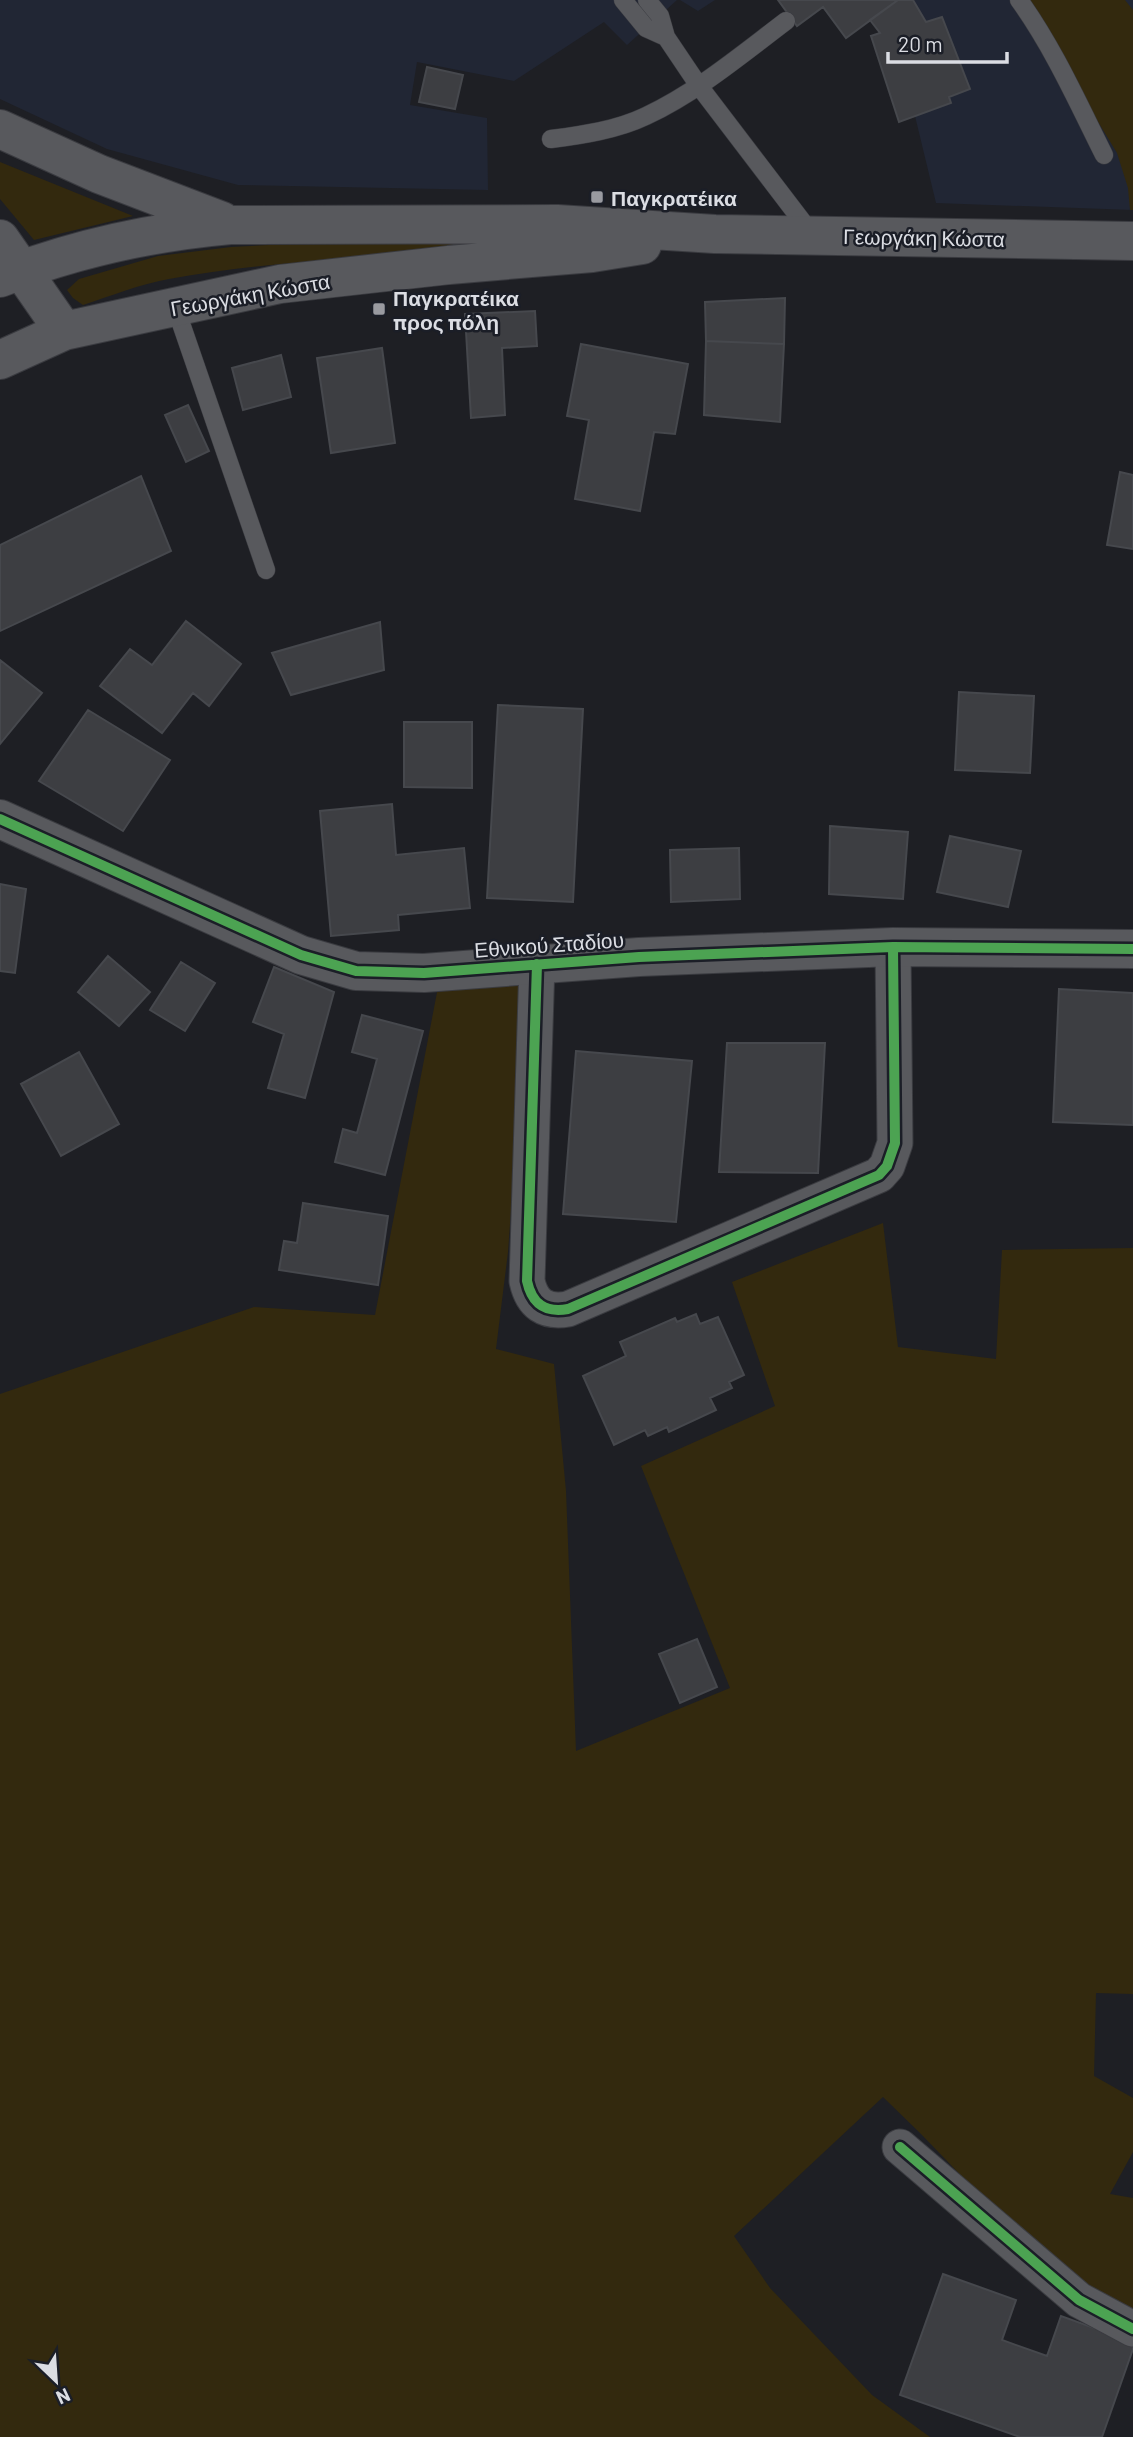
<svg xmlns="http://www.w3.org/2000/svg" width="1133" height="2437" font-family="Barlow,sans-serif">
	<style>
		.built { fill: #212634 }
		.green { fill: #33290e }
		.building { fill: #3d3e42; stroke: #46484d; stroke-width: 2 }
		.lines { fill: none; stroke-linecap: round; stroke-linejoin: round }
		.lane-casing { stroke: #3a3b40; stroke-width: 19 }
		.street-casing { stroke: #3a3b40; stroke-width: 37 }
		.secondary-casing { stroke: #3a3b40; stroke-width: 40 }
		.lane { stroke: #58595d; stroke-width: 18 }
		.street { stroke: #58595d; stroke-width: 35 }
		.secondary { stroke: #58595d; stroke-width: 38 }
		.cycleway-casing { stroke: #1b1e27; stroke-width: 15 }
		.cycleway { stroke: #4ca352; stroke-width: 10 }
		.poi-dot { fill: #999aa0; stroke: #1b1e27; stroke-width: 2.5 }
		.labels { text-anchor: middle; dominant-baseline: central; stroke-width: 5; stroke-linejoin: round; paint-order: stroke }
		.poi-label { font-size: 21px; font-weight: bold; fill: #dbdde3; stroke: #1b1e27; text-anchor: start }
		.street-label { font-size: 21px; fill: #dbdde3; stroke: #1b1e27 }
	</style>
	<rect width="100%" height="100%" fill="#1e1f24"/>
	<path class="built" d="M 0,0 L 677,0 L 627,45 L 604,22 L 514,81 L 417,62 L 410,105 L 487,118 L 488,190 L 238,185 L 107,149 L 0,99 Z
		M 680,0 L 715,0 L 698,11 Z
		M 778,0 L 1133,0 L 1133,210 L 936,203 L 915,116 L 899,122 L 871,36 L 880,32 L 870,20 L 846,38 L 822,7 Z"/>
	<path class="green" d="M 1021,0 L 1125,0 L 1133,10 L 1133,210 L 1130,210 L 1128,188 L 1117,153 L 1038,23 Z
		M 0,162 L 133,216 L 34,240 L 0,199 Z
		M 309,243 L 492,243 L 493,253 C 385,258 276,259 169,279 C 140,284 111,296 83,305 L 73,298 L 67,290 L 79,279 L 158,256 L 231,247 Z
		M 528,974 L 508,1252 L 496,1349 L 554,1364 L 566,1491 L 576,1751 L 730,1688 L 641,1466 L 775,1406 L 732,1282 L 883,1223 L 898,1347 L 996,1359 L 1002,1250 L 1133,1248 L 1133,1994 L 1096,1993 L 1094,2076 L 1133,2098 L 1133,2152 L 1110,2194 L 1133,2198 L 1133,2314 L 1035,2252 L 921,2134 L 883,2097 L 734,2236 L 770,2288 L 872,2395 L 930,2437 L 0,2437 L 0,1394 L 254,1307 L 375,1315 L 439,982 Z"/>
	<path class="building" d="M 778,0 L 898,0 L 846,38 L 823,7 L 797,26 Z
		M 898,0 L 913,0 L 926,22 L 942,17 L 970,89 L 949,97 L 951,103 L 899,122 L 871,36 L 880,33 L 870,20 Z
		M 427,67 L 463,75 L 455,109 L 419,102 Z
		M 785,298 L 784,344 L 706,341 L 705,302 Z
		M 535,311 L 537,346 L 502,348 L 505,415 L 471,418 L 465,314 Z
		M 706,341 L 784,344 L 780,422 L 704,415 Z
		M 581,344 L 688,364 L 675,434 L 654,432 L 640,511 L 575,499 L 589,420 L 567,416 Z
		M 382,348 L 395,443 L 331,453 L 317,358 Z
		M 281,355 L 291,397 L 243,410 L 232,368 Z
		M 188,405 L 209,451 L 186,462 L 165,415 Z
		M 1120,472 L 1133,475 L 1133,549 L 1107,545 Z
		M 141,476 L 171,551 L 0,631 L 0,545 Z
		M 186,621 L 241,664 L 209,706 L 193,693 L 162,733 L 100,686 L 130,649 L 152,665 Z
		M 380,622 L 384,670 L 291,695 L 272,653 Z
		M 0,660 L 42,693 L 0,744 Z
		M 959,692 L 1034,696 L 1030,773 L 955,770 Z
		M 498,705 L 583,709 L 573,902 L 487,898 Z
		M 88,710 L 170,760 L 123,831 L 39,781 Z
		M 404,722 L 472,722 L 472,788 L 404,787 Z
		M 392,804 L 396,855 L 464,848 L 470,908 L 398,915 L 399,930 L 331,936 L 320,811 Z
		M 830,826 L 908,832 L 903,899 L 829,894 Z
		M 950,836 L 1021,851 L 1008,907 L 937,892 Z
		M 739,848 L 740,899 L 671,902 L 670,850 Z
		M 0,884 L 26,889 L 15,973 L 0,971 Z
		M 108,956 L 150,992 L 119,1026 L 78,992 Z
		M 181,962 L 215,983 L 185,1031 L 150,1010 Z
		M 274,967 L 334,992 L 305,1098 L 268,1088 L 284,1034 L 253,1022 Z
		M 1059,989 L 1133,993 L 1133,1125 L 1053,1122 Z
		M 362,1015 L 423,1031 L 385,1175 L 335,1162 L 343,1129 L 357,1133 L 377,1059 L 352,1052 Z
		M 727,1043 L 825,1043 L 818,1173 L 719,1172 Z
		M 576,1051 L 692,1061 L 676,1222 L 563,1214 Z
		M 79,1052 L 119,1124 L 61,1156 L 21,1084 Z
		M 303,1203 L 388,1216 L 378,1285 L 279,1270 L 284,1241 L 297,1243 Z
		M 696,1314 L 700,1324 L 718,1317 L 744,1375 L 729,1382 L 732,1388 L 710,1398 L 716,1410 L 669,1432 L 667,1427 L 648,1436 L 645,1430 L 614,1445 L 583,1376 L 626,1356 L 620,1342 L 675,1318 L 677,1322 Z
		M 697,1639 L 717,1687 L 680,1703 L 659,1654 Z
		M 943,2274 L 1016,2300 L 1002,2340 L 1047,2356 L 1061,2316 L 1133,2342 L 1133,2349 L 1102,2437 L 1020,2437 L 900,2395 Z"/>
	<g class="lines">
		<defs>
			<path id="lane" d="M 623,0 L 646,28 L 666,37
				M 647,0 L 660,16 L 666,37 L 699,86 L 805,225 L 814,231
				M 1019,0 C 1053,47 1078,103 1104,155
				M 551,139 C 582,135 617,130 646,116 C 697,92 741,55 786,21
				M 175,306 L 266,570"/>
			<path id="street" d="M 537,964 L 527,1281 C 532,1304 545,1313 568,1309 L 879,1175 L 887,1166 L 895,1143 L 893,947
				M 900,2147 L 1079,2300 L 1133,2329"/>
			<path id="secondary" d="M 0,129 L 99,174 L 222,221
				M 0,239 L 64,331
				M 0,278 C 74,249 152,232 230,225 L 557,224 L 715,234 L 1133,241
				M 0,360 L 64,331 L 280,284 L 449,265 L 592,253 L 642,245
				M 0,819 L 301,955 L 356,971 L 424,973 L 639,957 L 893,947 L 1133,949"/>
		</defs>
		<use href="#lane" class="lane-casing"/>
		<use href="#street" class="street-casing"/>
		<use href="#secondary" class="secondary-casing"/>
		<use href="#lane" class="lane"/>
		<use href="#street" class="street"/>
		<use href="#secondary" class="secondary"/>
		<defs>
			<path id="cycleway" d="M 0,819 L 301,955 L 356,971 L 424,973 L 639,957 L 893,947 L 1133,949
				M 537,964 L 527,1281 C 532,1304 545,1313 568,1309 L 879,1175 L 887,1166 L 895,1143 L 893,947
				M 900,2147 L 1079,2300 L 1133,2329"/>
		</defs>
		<use href="#cycleway" class="cycleway-casing"/>
		<use href="#cycleway" class="cycleway"/>
	</g>
	<g class="poi-dot">
		<rect x="590" y="190" width="14" height="14" rx="3.5"/>
		<rect x="372" y="302" width="14" height="14" rx="3.5"/>
	</g>
	<g class="labels">
		<g class="poi-label">
			<text x="611" y="197">Παγκρατέικα</text>
			<text x="393" y="297">Παγκρατέικα<tspan x="393" dy="24">προς πόλη</tspan></text>
		</g>
		<g class="street-label">
			<text transform="translate(924 237) rotate(1)">Γεωργάκη Κώστα</text>
			<text transform="translate(250 294) rotate(-10)">Γεωργάκη Κώστα</text>
			<text transform="translate(549 944) rotate(-4)">Εθνικού Σταδίου</text>
		</g>
	</g>
	<g transform="translate(56 2381) rotate(155)" stroke="#1b1e27" stroke-width="5" paint-order="stroke">
	<path d="M0-5L12 26L0 18L-12 26Z" fill="#dbdde3"/>
	<text y="-10" font-size="19" font-weight="bold" text-anchor="middle" fill="#dbdde3">N</text>
	</g>
	<path d="M888 52v10h119v-10" fill="none" stroke="#dbdde3" stroke-width="3.5"/>
	<text x="898" y="52" font-size="21" fill="#dbdde3" stroke="#1b1e27" stroke-width="5" paint-order="stroke">20 m</text>
</svg>
